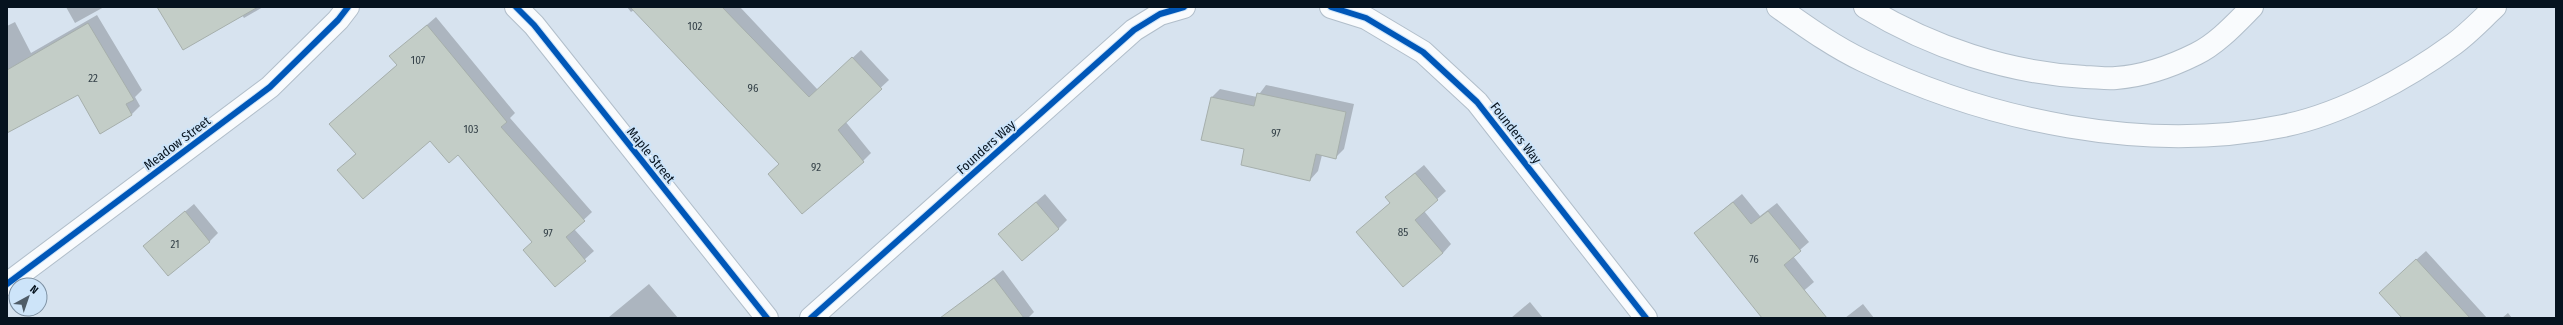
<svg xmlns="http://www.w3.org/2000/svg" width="2563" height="325" font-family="'Fira Sans Condensed',sans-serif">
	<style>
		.shadow { fill: #0003 }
		.building { fill: #c3cdc7; stroke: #a6afac }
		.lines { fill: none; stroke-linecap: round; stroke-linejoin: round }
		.street-casing { stroke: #b1beca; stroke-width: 24 }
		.highway-casing { stroke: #b1beca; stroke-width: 24 }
		.street { stroke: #f9fbfd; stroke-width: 22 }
		.highway { stroke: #f9fbfd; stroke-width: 22 }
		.cycleway-casing { stroke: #cde4f9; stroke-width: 8 }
		.cycleway { stroke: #0057b8; stroke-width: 6 }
		.labels { text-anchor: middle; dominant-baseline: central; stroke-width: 4; stroke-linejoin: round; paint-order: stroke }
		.number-label { font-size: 11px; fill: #354249 }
		.street-label { font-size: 13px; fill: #06131f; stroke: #cde4f9 }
	</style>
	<rect width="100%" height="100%" fill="#d7e3ef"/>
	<path class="shadow" d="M 66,7 L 104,7 L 75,23 Z
		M 164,7 L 263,7 L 244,18 L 242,15 Z
		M 627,7 L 740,7 L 818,90 L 861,50 L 889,80 L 845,121 L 871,153 L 863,161 L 769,174 L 780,163 L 634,10 L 631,12 Z
		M 97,15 L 142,90 L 135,97 L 140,106 L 132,114 L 101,133 L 78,94 L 7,132 L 7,26 L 15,22 L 31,53 Z
		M 436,17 L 515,113 L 510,118 L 592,212 L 574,229 L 594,251 L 555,286 L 532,242 L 458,154 L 430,139 L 347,162 L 356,153 L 330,124 L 397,65 L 391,56 Z
		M 1266,85 L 1354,104 L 1344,149 L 1335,158 L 1322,155 L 1318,171 L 1310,180 L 1245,149 L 1212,97 L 1220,89 L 1257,97 Z
		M 1424,165 L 1446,191 L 1424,211 L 1451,244 L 1443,253 L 1358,232 L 1391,202 L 1386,197 Z
		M 1045,194 L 1067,220 L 1058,229 L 999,234 Z
		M 1742,194 L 1760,216 L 1777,203 L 1809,242 L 1793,256 L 1814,282 L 1772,318 L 1764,318 L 1695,233 Z
		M 194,204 L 218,233 L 209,242 L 144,246 Z
		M 2426,251 L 2487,318 L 2403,318 L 2389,284 Z
		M 1003,270 L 1034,312 L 1028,318 L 960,318 L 954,309 Z
		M 649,284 L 678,318 L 608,318 L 609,317 Z
		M 1530,302 L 1543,318 L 1511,318 Z
		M 1863,304 L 1874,318 L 1845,318 Z
		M 2508,313 L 2512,318 L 2502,318 Z"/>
	<path class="building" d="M 157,7 L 258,7 L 183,50 Z
		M 630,7 L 722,7 L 809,97 L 852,57 L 882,89 L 838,130 L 864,162 L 802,214 L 768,174 L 779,164 Z
		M 88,23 L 134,100 L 126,104 L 132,115 L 100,134 L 78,95 L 7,133 L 7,70 Z
		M 427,25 L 507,122 L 501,127 L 585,221 L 566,237 L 586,261 L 555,287 L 523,250 L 532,242 L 458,155 L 449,163 L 430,141 L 363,199 L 337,170 L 356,154 L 329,124 L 397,65 L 389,56 Z
		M 1257,93 L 1346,112 L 1336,159 L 1316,154 L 1310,181 L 1241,165 L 1244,149 L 1201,140 L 1211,97 L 1254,106 Z
		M 1415,173 L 1438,200 L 1415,220 L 1443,253 L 1403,287 L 1356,232 L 1390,203 L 1385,197 Z
		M 1036,202 L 1059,229 L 1022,261 L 998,234 Z
		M 1733,202 L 1751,224 L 1768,211 L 1801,251 L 1784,265 L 1827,318 L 1762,318 L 1694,233 Z
		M 185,211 L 210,242 L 168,276 L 143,246 Z
		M 2416,259 L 2470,318 L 2402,318 L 2379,293 Z
		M 994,278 L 1024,318 L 940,318 Z"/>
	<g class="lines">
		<defs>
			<path id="street" d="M 516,7 L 534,25 L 767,318
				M 1331,7 L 1366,18 L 1423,52 L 1477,102 L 1646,318
				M 7,284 L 270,87 L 338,20 L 348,7
				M 811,318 L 1134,30 L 1160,14 L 1184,7"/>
			<path id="highway" d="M 1778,7 C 1805,26 1834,47 1864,61 C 1989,121 2145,154 2283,126 C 2342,114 2406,79 2454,44 C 2469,33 2482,19 2495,7
				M 1865,7 C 1931,47 2008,73 2085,77 C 2095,77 2106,79 2116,78 C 2143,76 2172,66 2196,54 C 2217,44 2236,23 2252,7"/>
		</defs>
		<use href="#street" class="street-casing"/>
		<use href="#highway" class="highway-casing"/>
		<use href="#street" class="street"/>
		<use href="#highway" class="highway"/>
		<defs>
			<path id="cycleway" d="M 516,7 L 534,25 L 767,318
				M 1331,7 L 1366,18 L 1423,52 L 1477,102 L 1646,318
				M 7,284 L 270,87 L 338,20 L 348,7
				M 811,318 L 1134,30 L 1160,14 L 1184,7"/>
		</defs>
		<use href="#cycleway" class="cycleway-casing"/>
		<use href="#cycleway" class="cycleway"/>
	</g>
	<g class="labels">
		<g class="number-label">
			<text x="695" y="26">102</text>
			<text x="418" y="60">107</text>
			<text x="93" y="78">22</text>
			<text x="753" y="88">96</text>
			<text x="471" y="129">103</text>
			<text x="1276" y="133">97</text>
			<text x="816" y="167">92</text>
			<text x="1403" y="232">85</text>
			<text x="548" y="233">97</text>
			<text x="175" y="244">21</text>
			<text x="1754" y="259">76</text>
		</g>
		<g class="street-label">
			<text transform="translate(1516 133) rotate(52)">Founders Way</text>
			<text transform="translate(177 143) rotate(-37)">Meadow Street</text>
			<text transform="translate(986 147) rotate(-42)">Founders Way</text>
			<text transform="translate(651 155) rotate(51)">Maple Street</text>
		</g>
	</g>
	<rect width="2563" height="325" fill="none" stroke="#06131f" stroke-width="16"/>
	<g transform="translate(28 297) rotate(40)"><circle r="19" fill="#cde4f9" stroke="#7d90a2"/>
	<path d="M0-3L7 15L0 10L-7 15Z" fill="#4f5c68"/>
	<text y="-6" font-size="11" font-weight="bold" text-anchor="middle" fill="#06131f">N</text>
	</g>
</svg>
